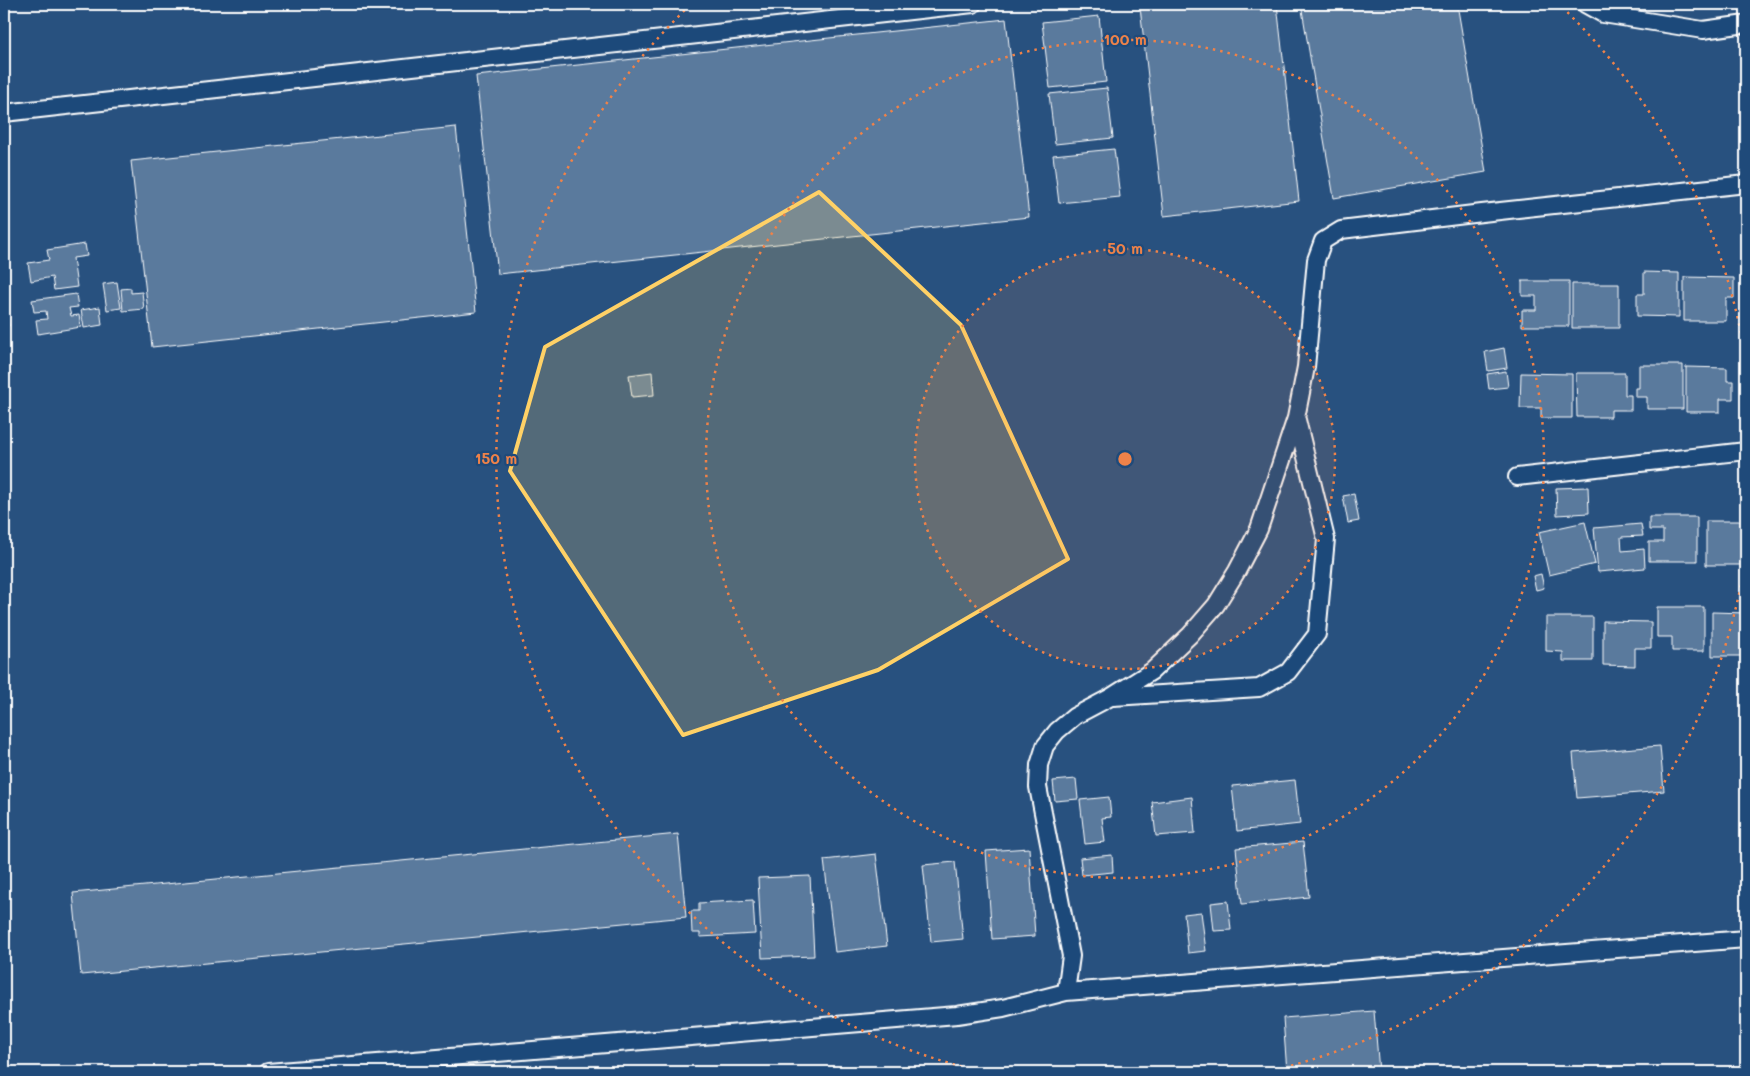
<svg xmlns="http://www.w3.org/2000/svg" width="1750" height="1076" font-family="Mali,sans-serif">
	<style>
		.building { fill: #5a7a9d; stroke: #fff }
		.lines { fill: none; stroke-linecap: round; stroke-linejoin: round }
		.service-casing { stroke: #fff; stroke-width: 20 }
		.service { stroke: #1f4a7a; stroke-width: 16 }
		.marked { fill: #ffd166; fill-opacity: 0.2; stroke: #ffd166; stroke-width: 4; stroke-linejoin: round }
		.ring { fill: none; stroke: #ee8249; stroke-width: 2.5; stroke-dasharray: 2.5 5 }
		.centre { fill: #ee8249; stroke: #1f4a7a; stroke-width: 2.5 }
		.ring-label { font-size: 15px; text-anchor: middle; font-weight: bold; fill: #ee8249; stroke: #1f4a7a; stroke-width: 4.5; stroke-linejoin: round; paint-order: stroke }
	</style>
	<rect width="100%" height="100%" fill="#28517f"/>
	<filter id="ink" filterUnits="userSpaceOnUse"><feTurbulence type="fractalNoise" baseFrequency=".02" numOctaves="2"/><feDisplacementMap in="SourceGraphic" scale="10" xChannelSelector="R" yChannelSelector="G"/><feConvolveMatrix kernelMatrix="1 2 1 2 8 2 1 2 1" color-interpolation-filters="sRGB"/></filter>
	<g filter="url(#ink)">
		<path class="building" d="M 1173,4 L 1277,4 L 1299,201 L 1164,216 L 1140,7 Z
			M 1301,4 L 1457,4 L 1486,172 L 1334,198 Z
			M 1099,16 L 1106,82 L 1050,88 L 1042,22 Z
			M 1006,19 L 1029,217 L 498,274 L 476,76 Z
			M 1107,88 L 1113,138 L 1055,144 L 1049,94 Z
			M 456,127 L 476,312 L 152,347 L 131,161 Z
			M 1114,149 L 1120,197 L 1059,203 L 1053,155 Z
			M 85,244 L 87,256 L 73,258 L 77,287 L 54,290 L 52,277 L 31,281 L 28,263 L 49,260 L 47,250 Z
			M 1644,272 L 1679,273 L 1679,317 L 1637,316 L 1637,294 L 1644,294 Z
			M 1684,277 L 1734,278 L 1734,298 L 1726,298 L 1726,321 L 1684,321 Z
			M 1522,281 L 1569,281 L 1569,326 L 1522,326 L 1522,310 L 1536,310 L 1536,296 L 1522,296 Z
			M 117,282 L 121,308 L 107,310 L 103,284 Z
			M 1572,284 L 1619,284 L 1619,328 L 1572,328 Z
			M 131,288 L 131,293 L 142,292 L 144,309 L 123,311 L 121,289 Z
			M 76,294 L 78,307 L 69,308 L 71,316 L 79,315 L 81,327 L 38,334 L 36,320 L 47,319 L 46,311 L 34,312 L 32,300 Z
			M 4,295 L 9,326 L 4,327 Z
			M 100,307 L 102,325 L 84,328 L 81,310 Z
			M 1504,348 L 1507,368 L 1488,371 L 1485,352 Z
			M 1639,365 L 1683,365 L 1683,409 L 1647,409 L 1647,397 L 1635,397 L 1635,388 L 1639,388 Z
			M 1686,367 L 1727,368 L 1727,381 L 1733,381 L 1733,399 L 1720,399 L 1720,412 L 1686,412 Z
			M 1506,371 L 1508,387 L 1489,389 L 1487,374 Z
			M 652,372 L 654,395 L 632,397 L 629,375 Z
			M 1521,373 L 1572,374 L 1572,418 L 1541,418 L 1541,408 L 1520,408 Z
			M 1576,373 L 1625,373 L 1625,395 L 1631,395 L 1631,410 L 1611,410 L 1611,417 L 1577,417 Z
			M 1588,487 L 1589,513 L 1557,515 L 1556,488 Z
			M 1354,494 L 1359,521 L 1348,523 L 1343,496 Z
			M 1649,517 L 1697,517 L 1697,561 L 1649,561 L 1649,542 L 1663,542 L 1663,530 L 1649,530 Z
			M 1706,521 L 1746,521 L 1745,565 L 1706,565 Z
			M 1585,522 L 1595,564 L 1549,575 L 1539,532 Z
			M 1641,524 L 1643,536 L 1621,537 L 1622,551 L 1644,549 L 1645,568 L 1598,572 L 1594,528 Z
			M 1541,574 L 1544,588 L 1536,590 L 1533,576 Z
			M 1657,607 L 1704,607 L 1704,651 L 1672,651 L 1672,637 L 1657,637 Z
			M 1712,612 L 1746,613 L 1746,656 L 1712,656 Z
			M 1546,617 L 1593,617 L 1593,661 L 1563,661 L 1563,652 L 1546,651 Z
			M 1603,621 L 1651,622 L 1651,648 L 1635,648 L 1635,666 L 1603,665 Z
			M 1660,746 L 1664,791 L 1577,798 L 1573,753 Z
			M 1076,779 L 1078,799 L 1055,801 L 1053,781 Z
			M 1295,780 L 1300,824 L 1237,831 L 1232,786 Z
			M 1109,797 L 1111,817 L 1102,818 L 1105,842 L 1085,844 L 1080,800 Z
			M 1192,797 L 1195,833 L 1156,836 L 1152,802 Z
			M 678,834 L 686,917 L 81,975 L 73,893 Z
			M 1303,842 L 1309,897 L 1242,904 L 1236,848 Z
			M 1029,848 L 1035,936 L 992,939 L 986,851 Z
			M 876,854 L 887,946 L 835,952 L 824,860 Z
			M 1112,855 L 1113,872 L 1082,875 L 1080,858 Z
			M 955,862 L 963,939 L 931,942 L 923,865 Z
			M 810,876 L 814,956 L 762,958 L 758,878 Z
			M 753,900 L 755,934 L 700,937 L 700,933 L 692,933 L 691,911 L 699,911 L 699,903 Z
			M 1228,901 L 1231,930 L 1214,931 L 1211,903 Z
			M 1201,912 L 1206,951 L 1188,953 L 1184,914 Z
			M 1374,1011 L 1379,1072 L 1287,1072 L 1283,1018 Z"/>
		<g class="lines">
			<defs>
				<path id="service" d="M 1585,4 L 1603,14 L 1703,30 L 1746,24
					M 4,113 L 973,4
					M 1517,477 L 1746,451
					M 1113,697 L 1259,688 L 1288,672 L 1317,634 L 1326,539 L 1297,420
					M 1066,992 L 1746,939
					M 268,1072 L 957,1015 L 1003,1008 L 1066,992 L 1071,956 L 1038,787 L 1039,765 L 1045,746 L 1057,731 L 1075,716 L 1111,697 L 1152,671 L 1190,635 L 1216,605 L 1237,571 L 1259,529 L 1296,418 L 1306,367 L 1316,260 L 1323,241 L 1341,230 L 1482,213 L 1746,184"/>
			</defs>
			<use href="#service" class="service-casing"/>
			<use href="#service" class="service"/>
		</g>
	</g>
	<path class="marked" d="M 819,192 L 961,325 L 1068,559 L 878,670 L 683,735 L 510,471 L 545,347 Z"/>
	<circle cx="1125" cy="459" r="210" fill="#ee8249" fill-opacity=".12"/>
	<g class="ring">
		<circle cx="1125" cy="459" r="210"/>
		<circle cx="1125" cy="459" r="419"/>
		<path d="M1745 563A629 629 0 0 1 1266 1072M984 1072A629 629 0 0 1 688 7M1562 7A629 629 0 0 1 1745 355"/>
	</g>
	<circle cx="1125" cy="459" r="8" class="centre"/>
	<g class="ring-label">
		<text x="1125" y="45">100 m</text>
		<text x="1125" y="254">50 m</text>
		<text x="496" y="464">150 m</text>
	</g>
	<rect width="1750" height="1076" fill="none" stroke="#1f4a7a" stroke-width="20"/>
	<rect x="10" y="10" width="1730" height="1056" fill="none" stroke="#fff" stroke-width="2" filter="url(#ink)"/>
</svg>
